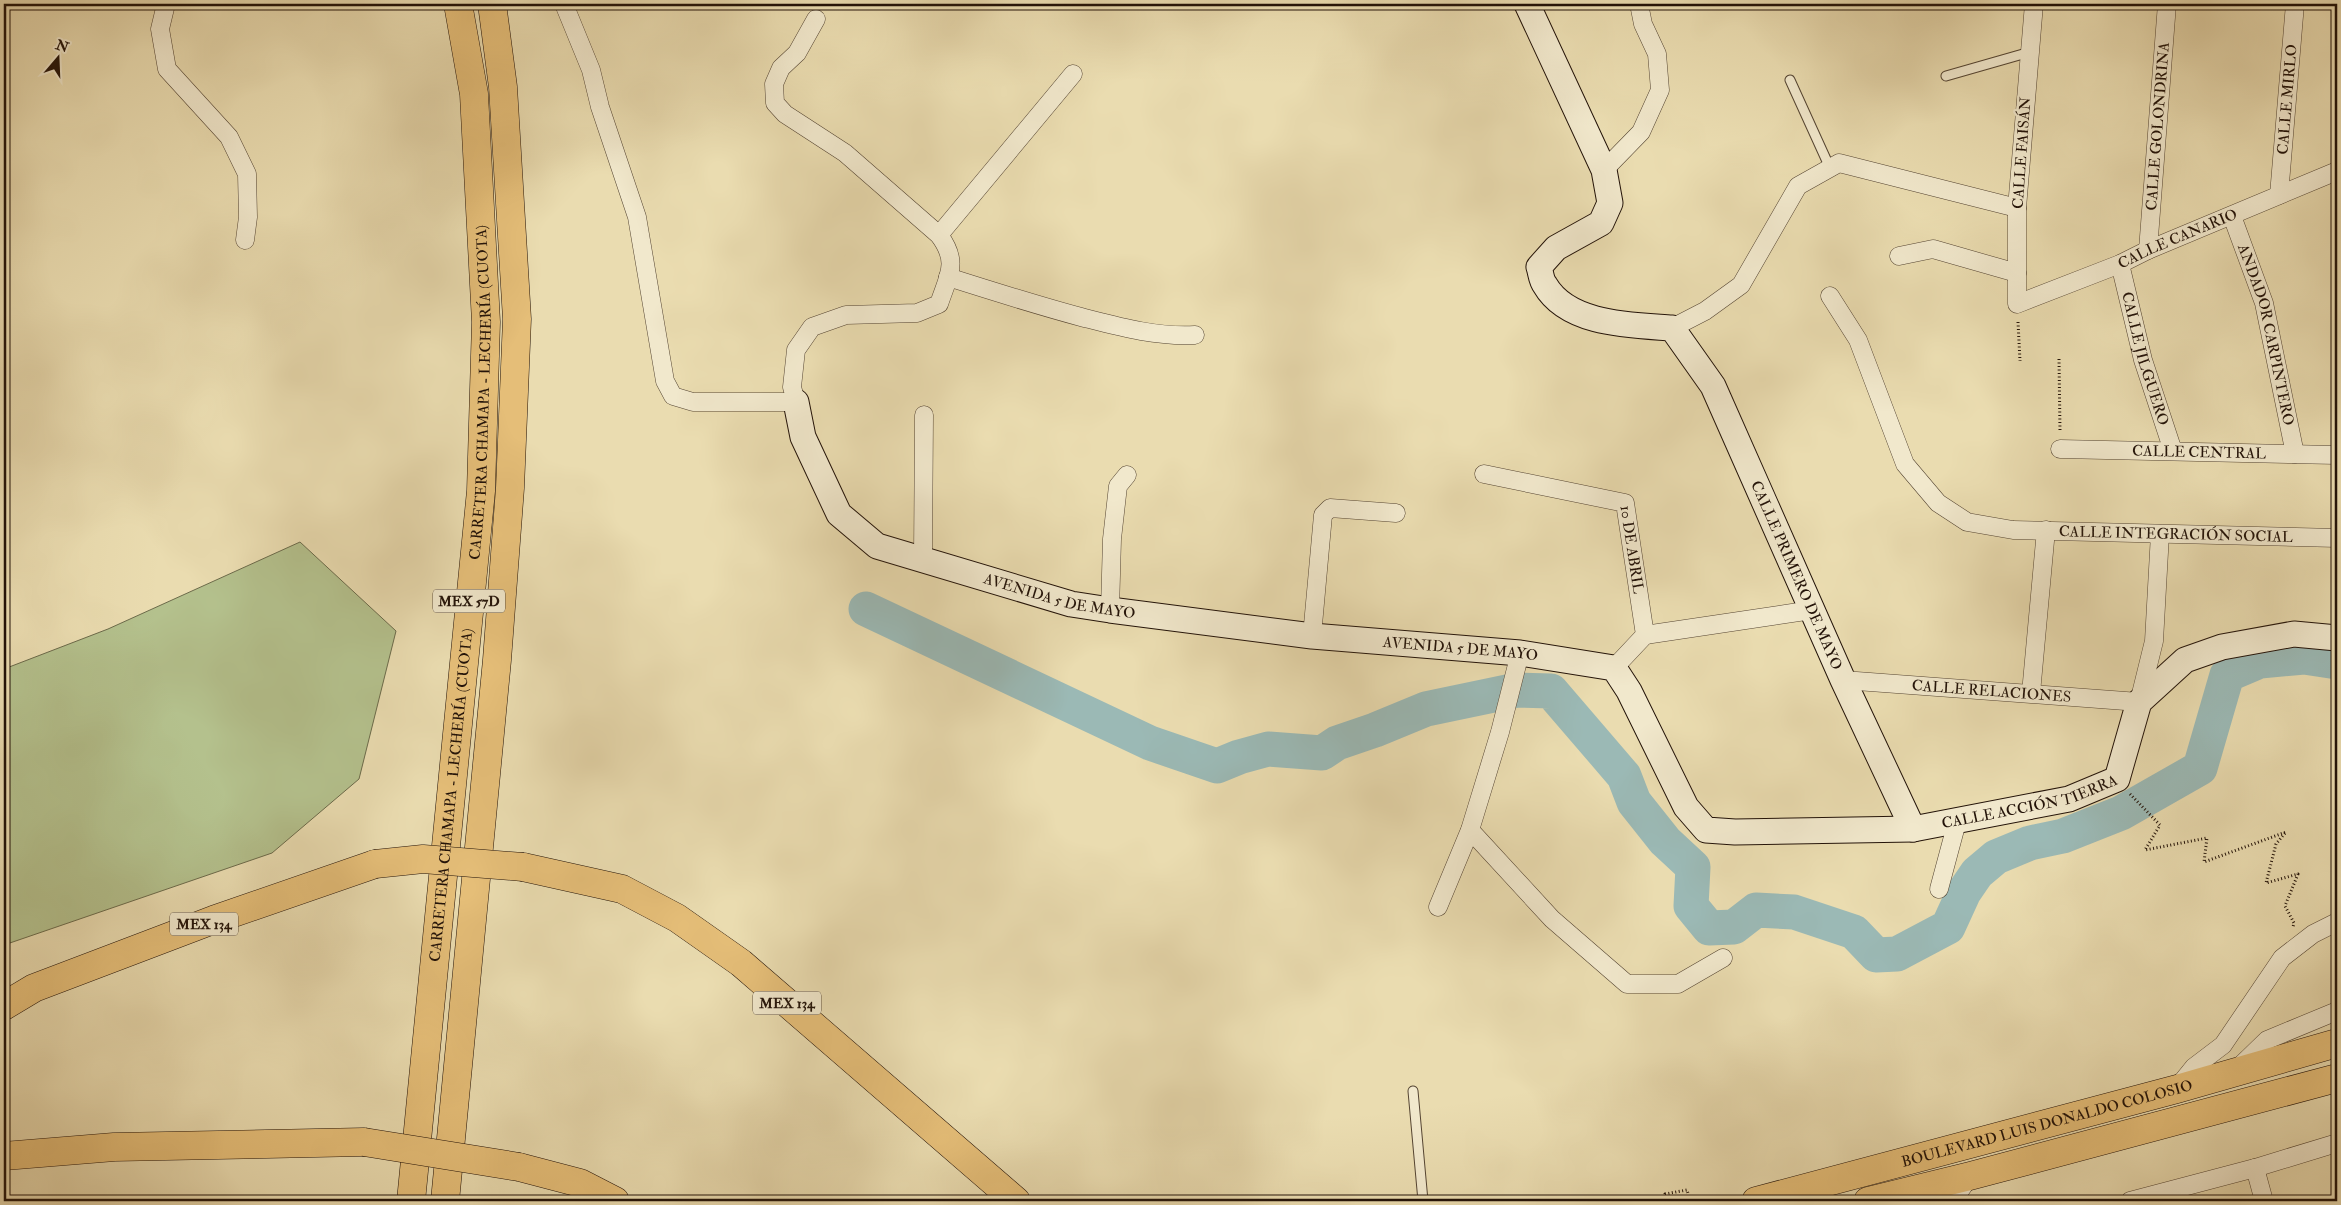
<svg xmlns="http://www.w3.org/2000/svg" width="2341" height="1205" font-family="'IM FELL Double Pica',serif">
	<style>
		.green { fill: #b4c18d; stroke: #6b6a4a }
		.lines { fill: none; stroke-linecap: round; stroke-linejoin: round }
		.river { stroke: #9bb9b5; stroke-width: 35 }
		.lane-casing { stroke: #544432; stroke-width: 11 }
		.street-casing { stroke: #544432; stroke-width: 19 }
		.secondary-casing { stroke: #221208; stroke-width: 27 }
		.highway-casing { stroke: #221208; stroke-width: 29 }
		.path { stroke: #221208; stroke-width: 3; stroke-dasharray: 1 2.5; stroke-linecap: butt }
		.lane { stroke: #f1e8cc; stroke-width: 9 }
		.street { stroke: #f1e8cc; stroke-width: 18 }
		.secondary { stroke: #f1e8cc; stroke-width: 25 }
		.highway { stroke: #e5be78; stroke-width: 28 }
		.highway-bridge-casing { stroke: #221208; stroke-width: 29; stroke-linecap: butt }
		.highway-bridge { stroke: #e5be78; stroke-width: 28 }
		.labels { text-anchor: middle; dominant-baseline: central; stroke-width: 4.5; stroke-linejoin: round; paint-order: stroke }
		.shield { fill: #f1e8cc; stroke: #605243; stroke-width: 1 }
		.shield-label { font-size: 14px; font-weight: bold; fill: #221208 }
		.street-label { font-size: 15px; fill: #221208; stroke: #f1e8cc }
	</style>
	<rect width="100%" height="100%" fill="#eadcb0"/>
	<filter id="stains"><feTurbulence type="fractalNoise" baseFrequency=".004" numOctaves="4"/><feColorMatrix values="0 0 0 0 .2 0 0 0 0 .09 0 0 0 0 .02 0 0 0 .5 -.17"/></filter>
	<radialGradient id="worn" r=".72"><stop offset=".6" stop-color="#630" stop-opacity="0"/><stop offset="1" stop-color="#630" stop-opacity=".3"/></radialGradient>
	<path class="green" d="M 300,542 L 396,631 L 359,779 L 272,853 L 4,945 L 4,669 L 108,629 Z"/>
	<g class="lines">
		<path class="river" d="M 866,609 L 1150,743 L 1217,766 L 1239,757 L 1268,749 L 1322,753 L 1337,743 L 1375,730 L 1426,709 L 1517,690 L 1551,691 L 1624,776 L 1634,802 L 1665,841 L 1693,867 L 1691,906 L 1709,928 L 1734,927 L 1756,910 L 1794,912 L 1854,932 L 1876,955 L 1897,954 L 1948,927 L 1964,892 L 1977,873 L 1996,857 L 2030,843 L 2063,836 L 2121,813 L 2200,768 L 2227,675 L 2260,661 L 2304,657 L 2337,662"/>
		<defs>
			<path id="lane" d="M 1946,76 L 2030,52
				M 1790,80 L 1830,168
				M 1413,1091 L 1423,1201"/>
			<g id="street">
				<path d="M 166,4 L 160,29 L 167,69 L 229,137 L 247,174 L 248,217 L 245,240"/>
				<path d="M 564,4 L 591,70 L 600,107 L 637,217 L 665,381 L 673,396 L 693,402 L 796,402 L 792,387 L 796,350 L 812,327 L 846,315 L 917,313 L 939,304 C 949,274 959,262 939,235 L 845,153 L 785,114 L 775,103 L 774,84 L 781,68 L 797,53 L 816,19"/>
				<path id="s1" d="M 2034,4 L 2017,208 L 2017,304 L 2120,264 L 2148,250 L 2337,171"/>
				<path d="M 1604,170 L 1641,132 L 1660,90 L 1657,54 L 1643,24 L 1639,4"/>
				<path id="s2" d="M 2279,195 L 2295,4"/>
				<path id="s3" d="M 2232,216 L 2264,303 L 2295,454"/>
				<path d="M 939,235 L 1073,74"/>
				<path id="s4" d="M 2148,250 L 2167,4"/>
				<path d="M 1899,256 L 1933,249 L 2017,273"/>
				<path id="s5" d="M 2120,264 L 2143,360 L 2173,451"/>
				<path d="M 948,277 C 992,291 1036,305 1081,317 C 1120,327 1155,337 1195,335"/>
				<path id="s6" d="M 1830,296 L 1858,340 L 1905,464 L 1938,503 L 1967,522 L 2013,530 L 2337,538"/>
				<path d="M 1672,328 L 1705,311 L 1741,285 L 1798,186 L 1839,163 L 2017,208"/>
				<path id="s7" d="M 2060,449 L 2337,455"/>
				<path id="s8" d="M 1484,474 L 1625,503 L 1645,635 L 1614,668"/>
				<path d="M 923,559 L 924,415"/>
				<path d="M 1110,610 L 1112,539 L 1118,486 L 1127,475"/>
				<path d="M 1645,635 L 1812,610"/>
				<path d="M 1312,636 L 1323,515 L 1330,508 L 1396,513"/>
				<path id="s9" d="M 1843,680 L 2139,702 L 2154,641 L 2160,534"/>
				<path d="M 2031,693 L 2046,530"/>
				<path d="M 1470,830 L 1552,919 L 1627,984 L 1678,984 L 1723,958"/>
				<path d="M 1939,889 L 1957,822"/>
				<path d="M 1438,907 L 1470,830 L 1500,732 L 1520,653"/>
				<path d="M 2237,1069 L 2267,1040 L 2337,1011"/>
				<path d="M 2177,1088 L 2194,1067 L 2223,1045 L 2282,958 L 2313,934 L 2337,922"/>
				<path d="M 2255,1168 L 2264,1201"/>
				<path d="M 1953,1201 L 1970,1176"/>
				<path d="M 2130,1201 L 2255,1168 L 2337,1143"/>
			</g>
			<g id="secondary">
				<path id="s10" d="M 1527,4 L 1604,170 L 1610,203 L 1601,223 L 1556,248 L 1539,267 C 1541,273 1541,280 1545,285 C 1568,325 1631,325 1672,328 L 1713,386 L 1843,680 L 1913,829"/>
				<path id="s11" d="M 796,402 L 803,437 L 839,514 L 877,546 L 1071,604 L 1110,610 L 1312,636 L 1520,653 L 1614,668 L 1629,691 L 1686,807 L 1706,830 L 1735,832 L 1913,829 L 2069,799 L 2117,779 L 2139,702 L 2185,660 L 2222,647 L 2294,634 L 2337,638"/>
			</g>
			<g id="highway">
				<path d="M 523,867 L 622,889 L 677,918 L 741,963 L 1016,1201"/>
				<path d="M 4,1006 L 34,988 L 213,920 L 375,864"/>
				<path d="M 4,1156 L 114,1147 L 364,1142"/>
				<path d="M 519,1167 L 580,1183 L 615,1201"/>
				<path id="s12" d="M 411,1201 L 481,491 L 486,322 L 474,94 L 458,4"/>
				<path d="M 445,1201 L 497,660 L 510,488 L 517,319 L 503,87 L 492,4"/>
				<path id="s13" d="M 1756,1201 L 2177,1089 L 2337,1043"/>
				<path d="M 1868,1201 L 1970,1176 L 2337,1078"/>
			</g>
		</defs>
		<use href="#lane" class="lane-casing"/>
		<use href="#street" class="street-casing"/>
		<use href="#secondary" class="secondary-casing"/>
		<use href="#highway" class="highway-casing"/>
		<path class="path" d="M 2018,322 L 2020,361
			M 2059,359 L 2060,431
			M 2130,794 L 2160,825 L 2145,850 L 2207,838 L 2204,862 L 2286,832 L 2276,844 L 2266,883 L 2298,874 L 2285,906 L 2294,923 L 2293,927
			M 1666,1201 L 1665,1194 L 1687,1190 L 1690,1201"/>
		<use href="#lane" class="lane"/>
		<use href="#street" class="street"/>
		<use href="#secondary" class="secondary"/>
		<use href="#highway" class="highway"/>
		<defs>
			<path id="highway-bridge" d="M 375,864 L 423,859 L 523,867
				M 364,1142 L 519,1167"/>
		</defs>
		<use href="#highway-bridge" class="highway-bridge-casing"/>
		<use href="#highway-bridge" class="highway-bridge"/>
	</g>
	<g class="labels">
		<g class="shield">
			<rect x="433" y="589.5" width="72" height="23" rx="4"/>
			<rect x="170" y="912.5" width="68" height="23" rx="4"/>
			<rect x="753" y="991.5" width="68" height="23" rx="4"/>
		</g>
		<g class="shield-label">
			<text x="469" y="601">MEX 57D</text>
			<text x="204" y="924">MEX 134</text>
			<text x="787" y="1003">MEX 134</text>
		</g>
		<g class="street-label">
			<text stroke="none"><textPath href="#s2" startOffset="96">CALLE MIRLO</textPath></text>
			<text stroke="none"><textPath href="#s4" startOffset="124">CALLE GOLONDRINA</textPath></text>
			<text transform="translate(2022 153) rotate(-86)">CALLE FAISÁN</text>
			<text stroke="none"><textPath href="#s1" startOffset="474">CALLE CANARIO</textPath></text>
			<text stroke="none"><textPath href="#s3" startOffset="124">ANDADOR CARPINTERO</textPath></text>
			<text stroke="none"><textPath href="#s5" startOffset="98">CALLE JILGUERO</textPath></text>
			<text stroke="none"><textPath href="#s12" startOffset="812">CARRETERA CHAMAPA - LECHERÍA (CUOTA)</textPath></text>
			<text stroke="none"><textPath href="#s7" startOffset="139">CALLE CENTRAL</textPath></text>
			<text stroke="none"><textPath href="#s6" startOffset="480">CALLE INTEGRACIÓN SOCIAL</textPath></text>
			<text stroke="none"><textPath href="#s8" startOffset="191">10 DE ABRIL</textPath></text>
			<text stroke="none"><textPath href="#s10" startOffset="752">CALLE PRIMERO DE MAYO</textPath></text>
			<text stroke="none"><textPath href="#s11" startOffset="360">AVENIDA 5 DE MAYO</textPath></text>
			<text stroke="none"><textPath href="#s11" startOffset="765">AVENIDA 5 DE MAYO</textPath></text>
			<text stroke="none"><textPath href="#s9" startOffset="149">CALLE RELACIONES</textPath></text>
			<text stroke="none"><textPath href="#s12" startOffset="408">CARRETERA CHAMAPA - LECHERÍA (CUOTA)</textPath></text>
			<text stroke="none"><textPath href="#s11" startOffset="1434">CALLE ACCIÓN TIERRA</textPath></text>
			<text stroke="none"><textPath href="#s13" startOffset="301">BOULEVARD LUIS DONALDO COLOSIO</textPath></text>
		</g>
	</g>
	<rect width="2341" height="1205" fill="none" stroke="#eadcb0" stroke-width="20"/>
	<rect x="5" y="5" width="2331" height="1195" fill="none" stroke="#221208" stroke-width="2.5"/>
	<rect x="10" y="10" width="2321" height="1185" fill="none" stroke="#221208"/>
	<g transform="translate(58 58) rotate(19)" stroke="#f1e8cc" stroke-width="4" paint-order="stroke">
	<path d="M0-4L9 19L0 12L-9 19Z" fill="#221208"/>
	<text y="-8" font-size="14" font-weight="bold" text-anchor="middle" fill="#221208">N</text>
	</g>
	<rect width="100%" height="100%" filter="url(#stains)"/>
	<rect width="100%" height="100%" fill="url(#worn)"/>
</svg>
